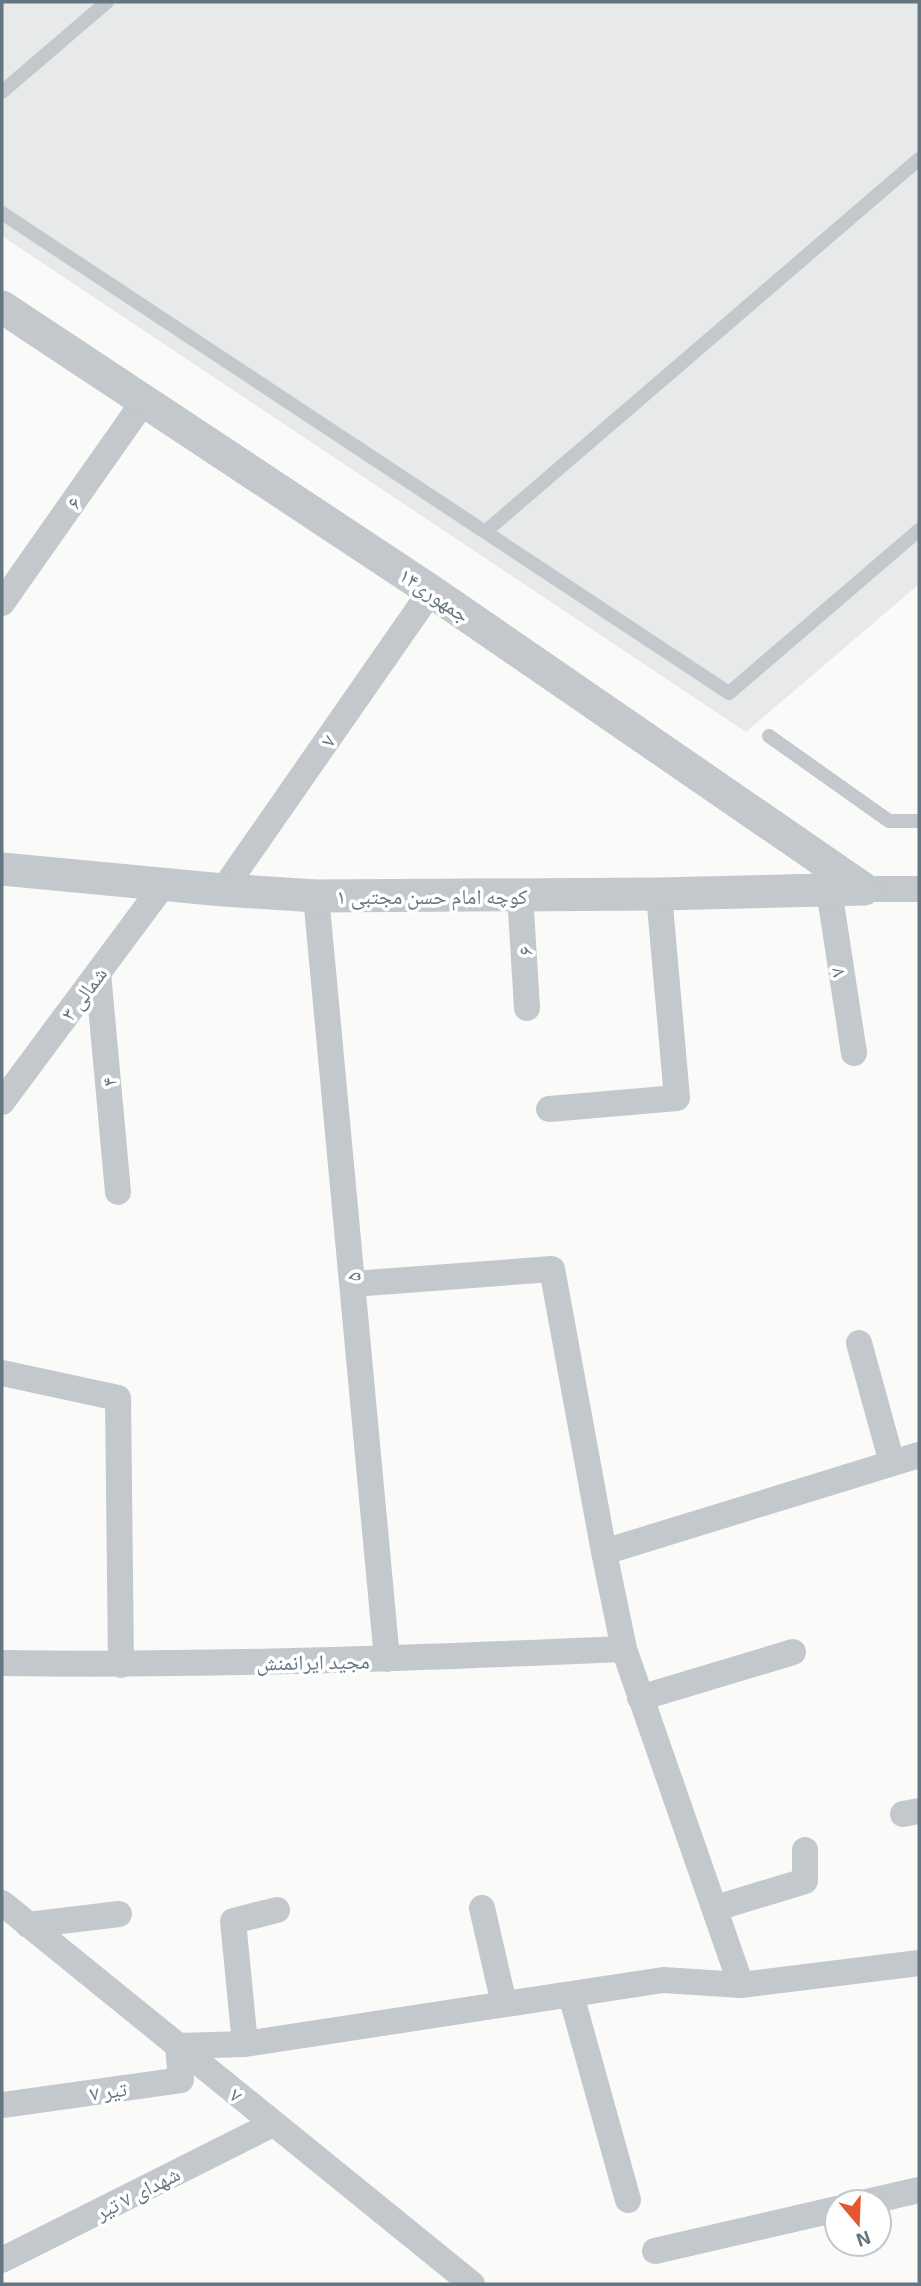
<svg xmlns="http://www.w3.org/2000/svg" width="921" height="2286" font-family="'Exo 2','Noto Naskh Arabic',sans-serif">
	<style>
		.built { fill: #e8e9e9 }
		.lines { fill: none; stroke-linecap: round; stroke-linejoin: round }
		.service { stroke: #c3c8cc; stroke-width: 14 }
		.minor { stroke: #c3c8cc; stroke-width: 26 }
		.tertiary { stroke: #c3c8cc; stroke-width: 33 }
		.labels { text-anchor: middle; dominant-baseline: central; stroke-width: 7; stroke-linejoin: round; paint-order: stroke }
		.street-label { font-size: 21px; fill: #657683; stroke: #fff }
	</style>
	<rect width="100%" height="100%" fill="#fafaf8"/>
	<path class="built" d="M 2,2 L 919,2 L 919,584 L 746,732 L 2,236 Z"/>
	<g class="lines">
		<path class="service" d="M 2,92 L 107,2
			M 2,213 L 729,693 L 919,530
			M 485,532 L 919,159
			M 769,736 L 889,821 L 919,821"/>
		<path class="minor" d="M 2,603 L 144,401
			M 864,889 L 919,889
			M 223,890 L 431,591
			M 829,890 L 854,1053
			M 520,894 L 527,1008
			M 316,896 L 387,1659
			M 98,973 L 118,1192
			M 2,1102 L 164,884
			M 549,1109 L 677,1098 L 659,894
			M 353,1284 L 552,1269 L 604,1552 L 624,1649 L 741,1985
			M 859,1343 L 892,1463
			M 2,1373 L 118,1398 L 121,1665
			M 604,1552 L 919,1455
			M 2,1663 C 209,1666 417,1658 624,1649
			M 640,1698 L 793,1652
			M 903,1814 L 919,1811
			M 2,1903 L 472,2284
			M 482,1908 L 504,2004
			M 716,1908 L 805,1881 L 805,1850
			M 28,1925 L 119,1914
			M 571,1995 L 628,2200
			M 245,2044 L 233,1921 L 277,1910
			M 2,2105 L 181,2080 L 178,2046 L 245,2044 L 663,1980 L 741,1985 L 919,1963
			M 867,2202 L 919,2190
			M 655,2251 L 837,2209
			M 2,2260 L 273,2124"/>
		<path class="tertiary" d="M 2,307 L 431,591 L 864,889
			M 2,869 L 223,890 L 316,896 L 659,894 L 864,889"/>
	</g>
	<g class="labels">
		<g class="street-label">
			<text transform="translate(73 502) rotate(-55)">۶</text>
			<text transform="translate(435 594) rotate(34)">جمهوری۱۴</text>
			<text transform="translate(327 740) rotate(-55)">۷</text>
			<text x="432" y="895">کوچه امام حسن مجتبی ۱</text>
			<text transform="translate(524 951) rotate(-93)">۶</text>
			<text transform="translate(841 972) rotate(81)">۸</text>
			<text transform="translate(83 993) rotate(-53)">۳ شمالی</text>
			<text transform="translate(108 1082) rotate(-95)">۴</text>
			<text transform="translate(352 1277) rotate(-95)">۵</text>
			<text transform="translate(313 1661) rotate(-1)">مجید ایرانمنش</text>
			<text transform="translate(108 2090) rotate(-8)">۷ تیر</text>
			<text transform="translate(237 2094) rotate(39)">۷</text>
			<text transform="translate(137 2192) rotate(-27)">شهدای ۷ تیر</text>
		</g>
	</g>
	<rect width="921" height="2286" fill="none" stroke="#657683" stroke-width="7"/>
	<g transform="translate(858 2223) rotate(161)"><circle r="33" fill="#ffffff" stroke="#c1c8cd" stroke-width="2"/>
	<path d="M0-5L12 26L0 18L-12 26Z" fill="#e4572e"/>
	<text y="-10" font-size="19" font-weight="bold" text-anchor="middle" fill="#657683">N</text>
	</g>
</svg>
